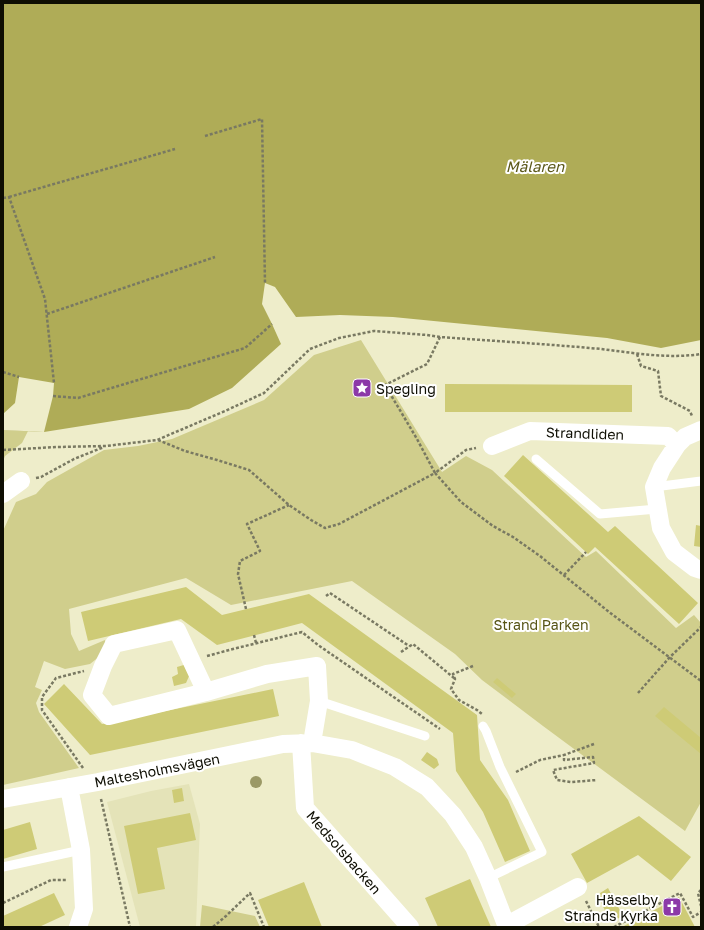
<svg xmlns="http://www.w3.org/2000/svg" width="704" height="930" font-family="'Golos Text',sans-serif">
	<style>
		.built { fill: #e4e3b8 }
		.green { fill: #d0ce8c }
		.water { fill: #afac57 }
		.pier { fill: #eeedca }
		.building { fill: #cecb76 }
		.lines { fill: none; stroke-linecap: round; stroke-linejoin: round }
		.path { stroke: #797962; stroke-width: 2.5; stroke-dasharray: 3 2; stroke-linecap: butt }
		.service { stroke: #fff; stroke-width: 9 }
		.minor { stroke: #fff; stroke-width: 18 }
		.tree { fill: #9b9966 }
		.labels { text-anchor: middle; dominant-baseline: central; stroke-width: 4; stroke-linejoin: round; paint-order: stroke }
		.poi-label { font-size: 14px; fill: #0e0e03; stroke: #fff; text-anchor: start }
		.street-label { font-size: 14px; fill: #0e0e03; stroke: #fff }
		.park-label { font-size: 14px; fill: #575415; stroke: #fff }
		.water-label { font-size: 15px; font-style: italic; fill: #5b5819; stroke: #fff }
	</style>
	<rect width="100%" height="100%" fill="#eeedca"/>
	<path class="built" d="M 189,784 L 200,824 L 196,927 L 140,927 L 107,802 L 151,791 Z"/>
	<path class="green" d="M 361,340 L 442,472 L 466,456 L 492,470 L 586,557 L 596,551 L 676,628 L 694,615 L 701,623 L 701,802 L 685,831 L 543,726 L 482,680 L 455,654 L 352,581 L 231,605 L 186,578 L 69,609 L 71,634 L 79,651 L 105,640 L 105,652 L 90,664 L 65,669 L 44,661 L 35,687 L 42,690 L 36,703 L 39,712 L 79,768 L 3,785 L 3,531 L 16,502 L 36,494 L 47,482 L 104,450 L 138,446 L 172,439 L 264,400 L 314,355 Z
		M 3,430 L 28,431 L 22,443 L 5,456 L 3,461 Z
		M 202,905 L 255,916 L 260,927 L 200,927 Z"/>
	<path class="water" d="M 3,3 L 701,3 L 701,340 L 661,348 L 607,338 L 393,317 L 340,315 L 296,317 L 275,287 L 265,283 L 262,304 L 272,324 L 281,344 L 232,388 L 189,409 L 44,432 L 3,430 Z"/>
	<path class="pier" d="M 19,377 L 54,383 L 53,396 L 44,432 L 3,430 L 3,414 L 15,403 Z"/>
	<path class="building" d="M 445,384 L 632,385 L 632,412 L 445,412 Z
		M 523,455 L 608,532 L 615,526 L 698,603 L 679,624 L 595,547 L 588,554 L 504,476 Z
		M 696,525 L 701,526 L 701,547 L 694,546 Z
		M 186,587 L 222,615 L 309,594 L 477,715 L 480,760 L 508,800 L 530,851 L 505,862 L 483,812 L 456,771 L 453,733 L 302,623 L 217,645 L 181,619 L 88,641 L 81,612 Z
		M 187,664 L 190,674 L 186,683 L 174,686 L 172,677 L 178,674 L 177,667 Z
		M 497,678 L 516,694 L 512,698 L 493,682 Z
		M 64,684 L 102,724 L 273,689 L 279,716 L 90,755 L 44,704 Z
		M 664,707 L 701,738 L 701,754 L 655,716 Z
		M 427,752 L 437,759 L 439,765 L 434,769 L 421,760 Z
		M 182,788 L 184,801 L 174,803 L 172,790 Z
		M 190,813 L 196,840 L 157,848 L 165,889 L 138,894 L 124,826 Z
		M 639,816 L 691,857 L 671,881 L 638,855 L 587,883 L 571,854 Z
		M 30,822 L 37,849 L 3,859 L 3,830 Z
		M 470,879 L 491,927 L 438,927 L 425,898 Z
		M 304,882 L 322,927 L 269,927 L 258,900 Z
		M 608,888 L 623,916 L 611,922 L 597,895 Z
		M 54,893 L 65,915 L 39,927 L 3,927 L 3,916 Z
		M 679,897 L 695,927 L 622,927 Z"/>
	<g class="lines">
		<path class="path" d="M 205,136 L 262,119 L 265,283
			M 9,197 L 175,149
			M 3,198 L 9,197 L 45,299 L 54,383
			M 47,314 L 215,257
			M 440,337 L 427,364 L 385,385 L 417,439 L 435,473 L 466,450 L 476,448
			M 637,354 L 641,366 L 658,371 L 661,396 L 690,411 L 692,416
			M 3,372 L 19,377
			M 53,396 L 78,398 L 245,348 L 272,324
			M 158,440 L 185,451 L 217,460 L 249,470 L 289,505 L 311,520 L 325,528 L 339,524 L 435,473 L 461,502 L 493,526 L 513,537 L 540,556 L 609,612 L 701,681
			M 3,450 L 57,447 L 106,446 L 157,440 L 225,411 L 264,393 L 310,349 L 339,338 L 374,331 L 427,335 L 440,337 C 494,341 547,344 601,349 C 634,353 668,359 701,354
			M 36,478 L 41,477 L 74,459 L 104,447
			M 564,575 L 586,552
			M 326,596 L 330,593 L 409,646
			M 246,609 L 238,574 L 240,561 L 260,551 L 247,524 L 289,505
			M 254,635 L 256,643
			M 401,652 L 413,644 L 454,678
			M 207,656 L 233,649 L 302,632 L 318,645 L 440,729
			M 473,666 L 453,674 L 455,679 L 451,689 L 459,700 L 477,710 L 482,714
			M 638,693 L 669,658 L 701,627
			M 594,744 L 564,755 L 564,760 L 593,757 L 594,763 L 553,770 L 557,780 L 571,782 L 597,780
			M 83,768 L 42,710 L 42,697 L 56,678 L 84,671
			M 516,772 L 540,760 L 564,755
			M 101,799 L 130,927
			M 701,890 L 698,893 L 701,906
			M 586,901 L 599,927
			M 3,903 L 51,880 L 66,880
			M 213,927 L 226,916 L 250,893 L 264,927
			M 614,927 L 680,893 L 693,917 L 701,912"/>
		<path class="service" d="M 536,459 L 600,514 L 657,509
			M 654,487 L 701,481
			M 319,701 L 425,736
			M 483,726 L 486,731 L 500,767 L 542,852 L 488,878
			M 3,867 L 81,850"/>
		<path class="minor" d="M 701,430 L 685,437 L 677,445 L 662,468 L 654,487 L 661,528 L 674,552 L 695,568 L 701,570
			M 492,446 L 530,431 L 668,436 L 677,445
			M 3,494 L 21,481
			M 206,692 L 177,630 L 114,644 L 103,666 L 92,695 L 109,716 L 206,692 L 267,674 L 317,666 L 319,701 L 312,743
			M 301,743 L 305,808 L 410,927
			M 69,787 L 81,850 L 84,909 L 78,927
			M 3,799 L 98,782 L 283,744 L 312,743 L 352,750 L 395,767 L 427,787 L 453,815 L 474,847 L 488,878 L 507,927
			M 507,925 L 578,887"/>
	</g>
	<circle class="tree" cx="256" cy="782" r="6"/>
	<defs>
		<symbol id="sight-square" viewBox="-11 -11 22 22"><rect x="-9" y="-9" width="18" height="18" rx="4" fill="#8c39a8" stroke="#fff"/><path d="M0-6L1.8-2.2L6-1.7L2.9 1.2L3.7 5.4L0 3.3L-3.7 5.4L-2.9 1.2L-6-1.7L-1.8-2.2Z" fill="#fff"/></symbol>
		<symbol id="church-square" viewBox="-11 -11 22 22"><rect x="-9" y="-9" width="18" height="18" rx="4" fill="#8c39a8" stroke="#fff"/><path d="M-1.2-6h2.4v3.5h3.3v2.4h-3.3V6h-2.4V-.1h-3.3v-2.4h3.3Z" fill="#fff"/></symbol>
	</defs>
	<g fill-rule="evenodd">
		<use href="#sight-square" x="351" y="377" width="22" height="22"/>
		<use href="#church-square" x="661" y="896" width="22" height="22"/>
	</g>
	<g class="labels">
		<g class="poi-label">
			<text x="376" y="388">Spegling</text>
			<text x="658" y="899" text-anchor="end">Hässelby<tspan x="658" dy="16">Strands Kyrka</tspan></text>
		</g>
		<g class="street-label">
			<text transform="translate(585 433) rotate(2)">Strandliden</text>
			<text transform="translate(157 770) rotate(-11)">Maltesholmsvägen</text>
			<text transform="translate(344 852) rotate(49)">Medsolsbacken</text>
		</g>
		<g class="park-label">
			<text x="541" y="624">Strand Parken</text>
		</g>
		<g class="water-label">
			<text x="535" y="166">Mälaren</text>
		</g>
	</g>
	<rect width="704" height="930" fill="none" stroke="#0e0e03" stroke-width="8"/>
</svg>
